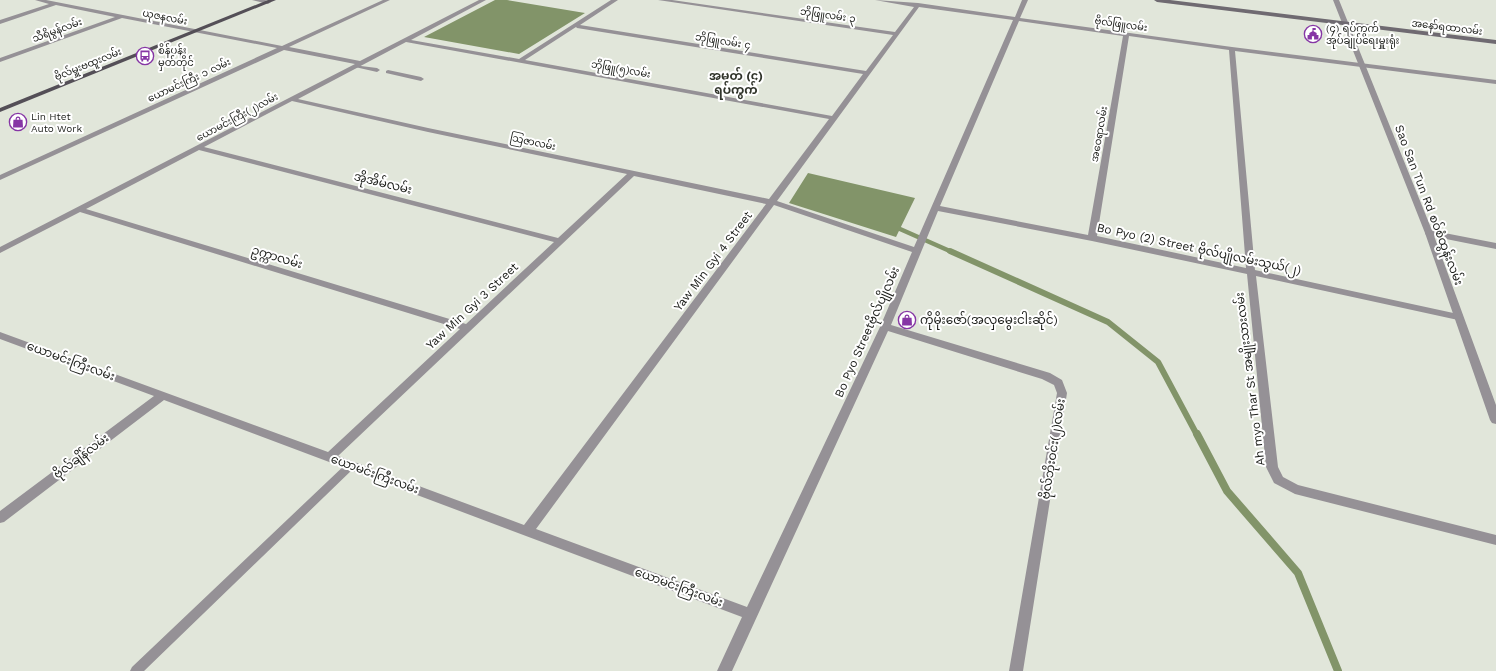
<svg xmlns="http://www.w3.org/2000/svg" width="1496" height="671" font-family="'Work Sans','Noto Sans Myanmar',sans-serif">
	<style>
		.water { fill: #829469 }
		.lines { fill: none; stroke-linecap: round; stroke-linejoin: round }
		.stream-far2 { stroke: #829469; stroke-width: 4.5 }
		.stream-far1 { stroke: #829469; stroke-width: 6 }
		.stream { stroke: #829469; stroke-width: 8 }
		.service { fill: #959196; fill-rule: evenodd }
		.minor { fill: #959196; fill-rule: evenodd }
		.tertiary { fill: #959196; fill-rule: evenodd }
		.secondary { fill: #6f6a71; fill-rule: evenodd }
		.primary { fill: #544f57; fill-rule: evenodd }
		.labels { text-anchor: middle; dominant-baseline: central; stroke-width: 4; stroke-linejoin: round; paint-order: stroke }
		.far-street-label { font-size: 10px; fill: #1b1d19; stroke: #fff }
		.far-poi-label { font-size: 10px; fill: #1b1d19; stroke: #fff; text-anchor: start }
		.far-quarter-label { font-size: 12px; font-weight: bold; fill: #31352b; stroke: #fff }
		.street-label { font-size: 12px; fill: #1b1d19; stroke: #fff }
		.poi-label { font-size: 12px; fill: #1b1d19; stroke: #fff; text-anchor: start }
	</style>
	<rect width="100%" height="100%" fill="#e1e6da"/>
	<path class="water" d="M 495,0 L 507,0 L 585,13 L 519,54 L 424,37 Z
		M 808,173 L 915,198 L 896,237 L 789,203 Z"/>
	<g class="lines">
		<path class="stream-far2" d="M 900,229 L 952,252"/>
		<path class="stream-far1" d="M 950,251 L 1108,322 L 1158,362 L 1197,435"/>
		<path class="stream" d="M 1197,434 L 1227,491 L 1298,573 L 1338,671"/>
		<path class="service" d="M 353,65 L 377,68 L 380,70 L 377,72 L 355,67 L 353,66 Z
			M 388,70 L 421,77 L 424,79 L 421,81 L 386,73 L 386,71 Z
			M 351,461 L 354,462 L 356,465 L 354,468 L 144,671 L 130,671 L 132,667 L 348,462 Z"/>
		<path class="minor" d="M 35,0 L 46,0 L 282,46 L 383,0 L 390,0 L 289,47 L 360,61 L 479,0 L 486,0 L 411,40 L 519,59 L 611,0 L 618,0 L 580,25 L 866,71 L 893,35 L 658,0 L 672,0 L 895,32 L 914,7 L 875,0 L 918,3 L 1015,17 L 1022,0 L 1028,0 L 1020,18 L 1232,47 L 1496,80 L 1496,84 L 1235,51 L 1255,270 L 1458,314 L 1463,317 L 1458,320 L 1256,276 L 1278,467 L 1283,477 L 1298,485 L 1496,535 L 1496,545 L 1295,494 L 1274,483 L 1266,467 L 1247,274 L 1092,241 L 938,211 L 891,325 L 1050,373 L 1062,380 L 1067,393 L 1023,671 L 1009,671 L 1057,393 L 1054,385 L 1042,379 L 888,331 L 732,671 L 717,671 L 742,617 L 164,400 L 4,522 L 0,523 L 0,511 L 154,396 L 0,339 L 0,332 L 328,452 L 460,329 L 80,212 L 0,253 L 0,247 L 355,64 L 284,50 L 0,180 L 0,175 L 277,48 L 122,18 L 0,62 L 0,58 L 115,17 L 56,5 L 0,24 L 0,20 L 49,4 ZM 919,7 L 1013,20 L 914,247 L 777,201 ZM 1019,21 L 1123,36 L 1088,235 L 940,206 ZM 576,27 L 577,28 L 863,74 L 832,116 L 525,60 ZM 1129,36 L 1229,50 L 1246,268 L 1097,236 ZM 406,42 L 829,119 L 769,199 L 428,128 L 298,99 ZM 292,101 L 428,132 L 627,174 L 558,238 L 204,147 ZM 199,150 L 554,242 L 466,324 L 86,209 ZM 634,176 L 766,204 L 524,525 L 338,456 ZM 774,205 L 912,252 L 880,327 L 747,607 L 536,529 Z
			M 252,0 L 265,0 L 271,2 L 268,4 Z
			M 1429,230 L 1496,243 L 1496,249 L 1426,235 L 1425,233 Z"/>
		<path class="tertiary" d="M 1333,0 L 1339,0 L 1433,233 L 1496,405 L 1496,424 L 1492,423 L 1490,420 L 1425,233 Z"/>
		<path class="secondary" d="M 1154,0 L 1170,0 L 1496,40 L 1496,44 L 1157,2 Z"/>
		<path class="primary" d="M 268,0 L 276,0 L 0,112 L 0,108 Z"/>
	</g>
	<defs>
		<symbol id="civic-ring" viewBox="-11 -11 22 22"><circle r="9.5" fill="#fff" stroke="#8636a5" stroke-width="1.5"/><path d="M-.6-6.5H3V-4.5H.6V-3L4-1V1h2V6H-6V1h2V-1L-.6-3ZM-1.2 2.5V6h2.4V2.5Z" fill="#8636a5"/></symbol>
		<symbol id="bus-ring" viewBox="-11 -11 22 22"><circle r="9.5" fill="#fff" stroke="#8636a5" stroke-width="1.5"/><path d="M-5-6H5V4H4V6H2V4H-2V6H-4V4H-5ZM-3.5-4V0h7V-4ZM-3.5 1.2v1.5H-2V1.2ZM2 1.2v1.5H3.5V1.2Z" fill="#8636a5"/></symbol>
		<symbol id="shop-ring" viewBox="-11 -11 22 22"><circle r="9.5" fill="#fff" stroke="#8636a5" stroke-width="1.5"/><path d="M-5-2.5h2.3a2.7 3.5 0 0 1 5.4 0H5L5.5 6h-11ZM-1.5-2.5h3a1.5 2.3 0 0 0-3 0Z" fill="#8636a5"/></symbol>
	</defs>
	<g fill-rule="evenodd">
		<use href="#civic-ring" x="1303" y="24" width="20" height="20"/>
		<use href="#bus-ring" x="135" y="46" width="20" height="20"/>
		<use href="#shop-ring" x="8" y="112" width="20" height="20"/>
		<use href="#shop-ring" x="897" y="310" width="20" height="20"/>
	</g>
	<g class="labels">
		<g class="far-street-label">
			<text transform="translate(828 15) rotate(8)">ဘိုဖြူလမ်း ၃</text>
			<text transform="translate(165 17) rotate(11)">ယုဇနလမ်း</text>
			<text transform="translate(1121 24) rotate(8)">ဗိုလ်ဖြူလမ်း</text>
			<text transform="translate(1447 27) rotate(7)">အနော်ရထာလမ်း</text>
			<text transform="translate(57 30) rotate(-20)">သီရိမွန်လမ်း</text>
			<text transform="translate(723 41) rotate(9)">ဘိုဖြူလမ်း ၄</text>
			<text transform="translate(88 64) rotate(-22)">ဗိုလ်မှူးဗထူးလမ်း</text>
			<text transform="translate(621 69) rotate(10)">ဘိုဖြူ(၅)လမ်း</text>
			<text transform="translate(189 80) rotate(-25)">ယောမင်းကြီး ၁ လမ်း</text>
			<text transform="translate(237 117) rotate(-28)">ယောမင်းကြီး(၂)လမ်း</text>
			<text transform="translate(1099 134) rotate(-80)">အဝေရာလမ်း</text>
			<text transform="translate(533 142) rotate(12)">သြဇာလမ်း</text>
		</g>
		<g class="far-poi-label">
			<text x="1326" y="28">(၄) ရပ်ကွက်<tspan x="1326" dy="12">အုပ်ချုပ်ရေးမှူးရုံး</tspan></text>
			<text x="158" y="50">စိန်ပန်း<tspan x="158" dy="12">မှတ်တိုင်</tspan></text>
			<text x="31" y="116">Lin Htet<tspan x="31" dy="12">Auto Work</tspan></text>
		</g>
		<g class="far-quarter-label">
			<text x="736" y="76">အမှတ် (၄)<tspan x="736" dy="14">ရပ်ကွက်</tspan></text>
		</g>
		<g class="street-label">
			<text transform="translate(383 183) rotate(14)">အိုအိမ်လမ်း</text>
			<text transform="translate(1429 205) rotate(69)">Sao San Tun Rd စဝ်စံထွန်းလမ်း</text>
			<text transform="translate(1199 249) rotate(12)">Bo Pyo (2) Street ဗိုလ်ပျိုလမ်းသွယ်(၂)</text>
			<text transform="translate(277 257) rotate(17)">ဥက္ကာလမ်း</text>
			<text transform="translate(713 261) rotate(-53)">Yaw Min Gyi 4 Street</text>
			<text transform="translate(472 306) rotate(-43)">Yaw Min Gyi 3 Street</text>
			<text transform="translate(867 332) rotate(-66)">Bo Pyo Streetဗိုလ်ပျိုလမ်း</text>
			<text transform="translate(71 361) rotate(20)">ယောမင်းကြီးလမ်း</text>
			<text transform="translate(1250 379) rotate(-97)">Ah myo Thar St အမျိုးသားလမ်း</text>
			<text transform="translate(1053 449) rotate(-81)">ဗိုလ်ဘိုးဝင်း(၂)လမ်း</text>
			<text transform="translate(81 456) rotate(-37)">ဗိုလ်ချိန်လမ်း</text>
			<text transform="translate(375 474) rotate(20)">ယောမင်းကြီးလမ်း</text>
			<text transform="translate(679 587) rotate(20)">ယောမင်းကြီးလမ်း</text>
		</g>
		<g class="poi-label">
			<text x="920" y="320">ကိုမိုးဇော်(အလှမွေးငါးဆိုင်)</text>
		</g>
	</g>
</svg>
